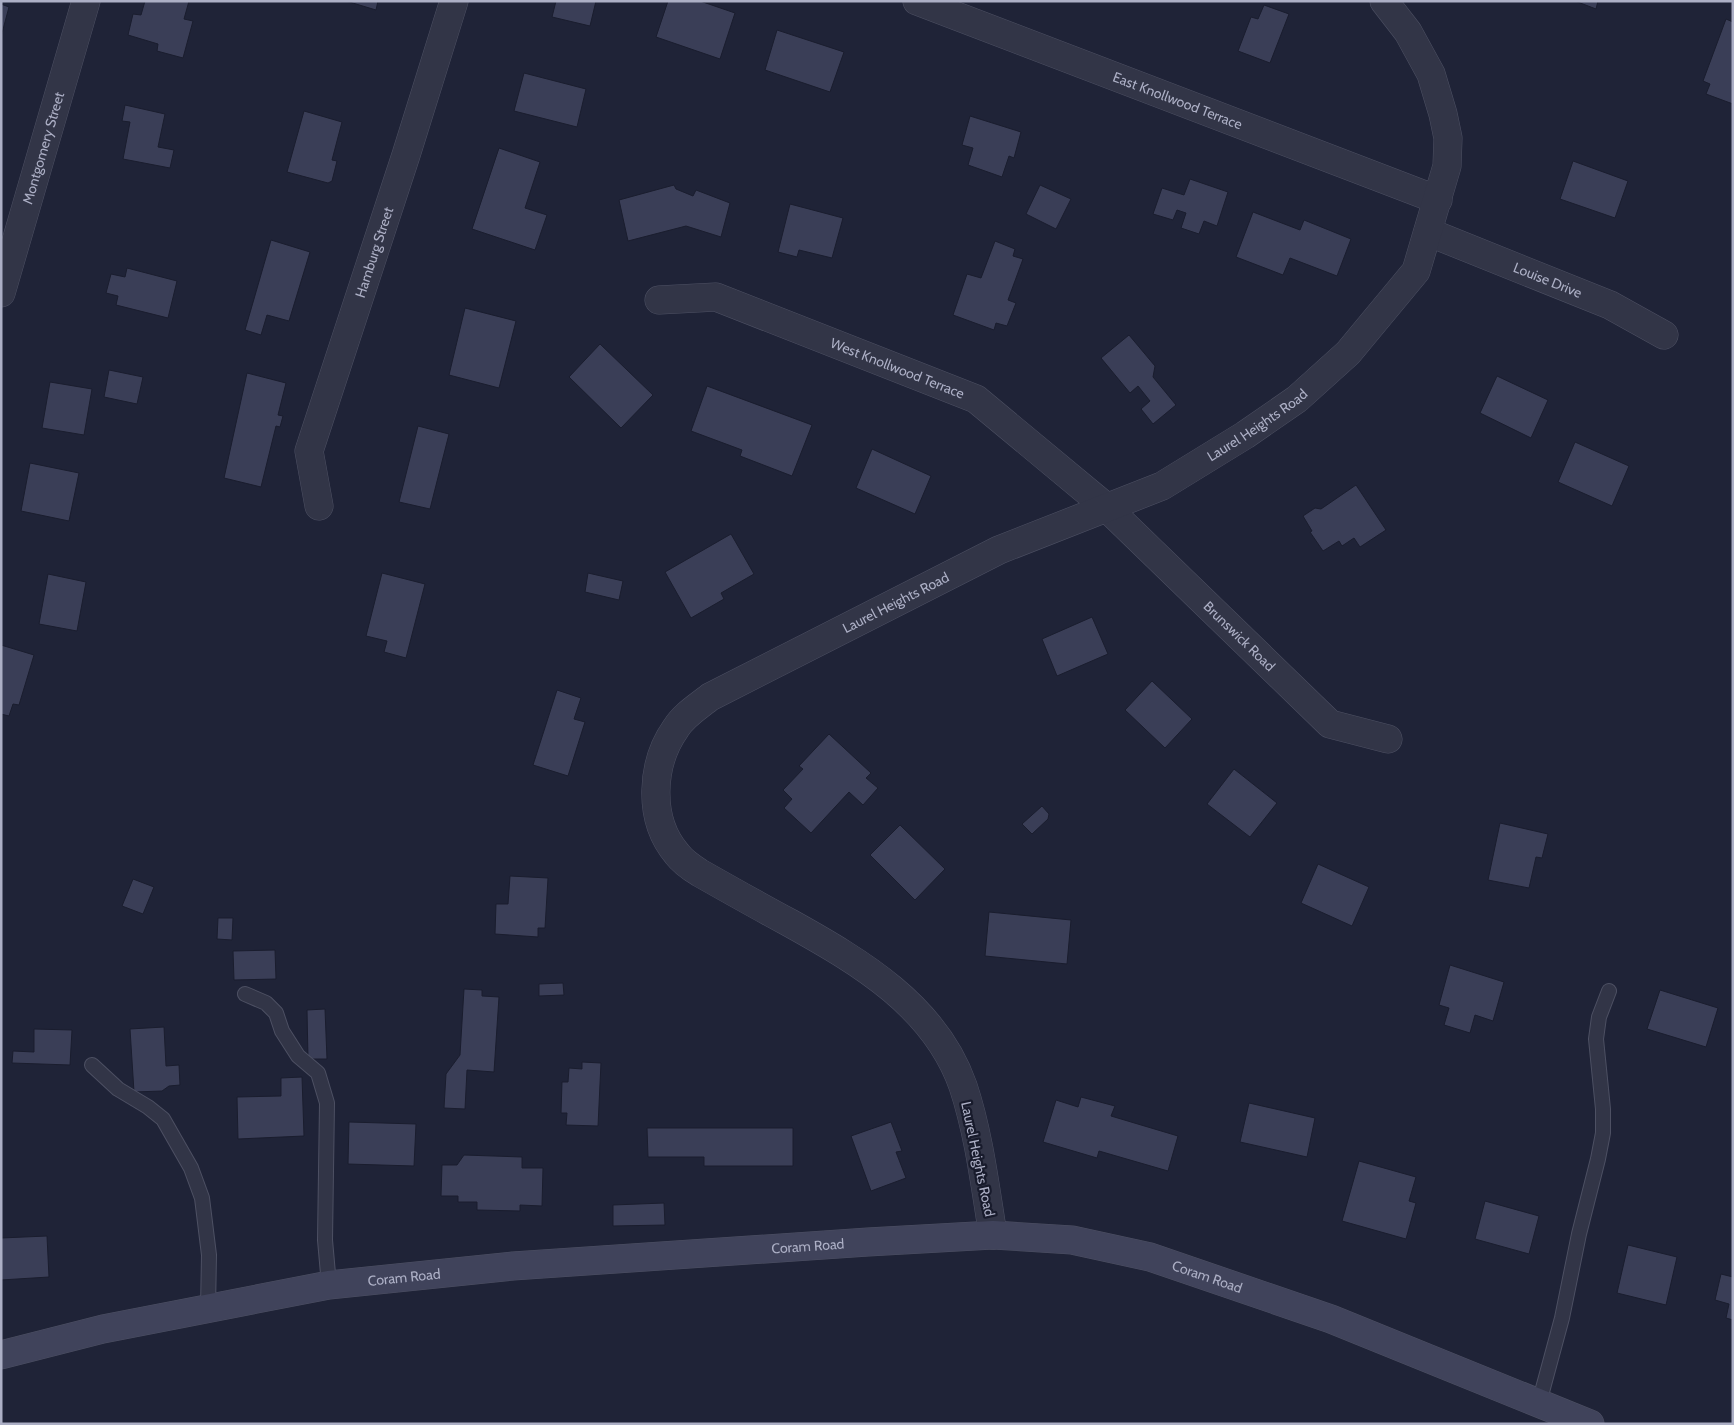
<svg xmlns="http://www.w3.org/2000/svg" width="1734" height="1425" font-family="Cabin,sans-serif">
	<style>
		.building { fill: #3a3e57; stroke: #1a1d2e }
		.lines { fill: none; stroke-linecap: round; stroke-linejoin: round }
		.lane-casing { stroke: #4d5063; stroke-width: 16 }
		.street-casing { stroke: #4d5063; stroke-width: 29 }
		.secondary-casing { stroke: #4d5063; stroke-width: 29 }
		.lane { stroke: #323547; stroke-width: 14 }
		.street { stroke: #323547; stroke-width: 28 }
		.secondary { stroke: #40435b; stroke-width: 28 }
		.labels { text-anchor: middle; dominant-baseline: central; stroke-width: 4.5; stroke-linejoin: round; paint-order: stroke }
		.street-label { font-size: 14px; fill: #acafc5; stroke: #181b2c }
	</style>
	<rect width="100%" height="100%" fill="#1f2337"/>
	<path class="building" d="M 145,1 L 189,1 L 184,19 L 193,21 L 183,58 L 157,51 L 158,44 L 128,35 L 133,14 L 141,15 Z
		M 346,1 L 378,1 L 376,10 Z
		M 556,1 L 596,1 L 590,26 L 552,17 Z
		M 668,1 L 700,1 L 735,13 L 720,59 L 656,37 Z
		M 1575,1 L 1598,1 L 1596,9 Z
		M 1,4 L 9,7 L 1,37 Z
		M 1264,5 L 1289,14 L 1270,63 L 1238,51 L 1251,17 L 1258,19 Z
		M 1726,19 L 1733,22 L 1733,104 L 1706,94 L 1710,84 L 1703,81 Z
		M 777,30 L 844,52 L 830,92 L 765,70 Z
		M 524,73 L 586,89 L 577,127 L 514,111 Z
		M 125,105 L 165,114 L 158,147 L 174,150 L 170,168 L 123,159 L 130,122 L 122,121 Z
		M 304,111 L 342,122 L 332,160 L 337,161 L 332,181 L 328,183 L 287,172 Z
		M 970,116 L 1021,132 L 1014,158 L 1009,156 L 1002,177 L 968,165 L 973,148 L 962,145 Z
		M 499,148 L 540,162 L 525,208 L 547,215 L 535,250 L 472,229 Z
		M 1573,161 L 1628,181 L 1615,218 L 1560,199 Z
		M 1190,179 L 1228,192 L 1217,226 L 1204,221 L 1199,234 L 1181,228 L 1186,213 L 1177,210 L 1173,220 L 1153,214 L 1162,188 L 1184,195 Z
		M 674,185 L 676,189 L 693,196 L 696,190 L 730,203 L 721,237 L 686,226 L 628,241 L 619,200 Z
		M 1040,185 L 1071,199 L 1056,229 L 1026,214 Z
		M 790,204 L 843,218 L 832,258 L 799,250 L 797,257 L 778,252 Z
		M 1253,212 L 1300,230 L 1304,220 L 1351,239 L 1337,276 L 1290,258 L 1283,275 L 1236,257 Z
		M 271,240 L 310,252 L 289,321 L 267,315 L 261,335 L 245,330 Z
		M 995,241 L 1015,249 L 1013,256 L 1023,259 L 1008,300 L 1016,303 L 1007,326 L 996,323 L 994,330 L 953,315 L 967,274 L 981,278 Z
		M 127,268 L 177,281 L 168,318 L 116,305 L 118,296 L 106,293 L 111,274 L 125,277 Z
		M 465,308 L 516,321 L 499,388 L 449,375 Z
		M 1129,335 L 1155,366 L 1153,377 L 1176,405 L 1153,424 L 1141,409 L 1150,401 L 1138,386 L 1130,393 L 1101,358 Z
		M 600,344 L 653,395 L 621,428 L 569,377 Z
		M 109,370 L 143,377 L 137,404 L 104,397 Z
		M 247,373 L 286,383 L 278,415 L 283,416 L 280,427 L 276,426 L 261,487 L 224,478 Z
		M 1497,376 L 1548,400 L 1531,438 L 1480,413 Z
		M 50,382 L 92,389 L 84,435 L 42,428 Z
		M 707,386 L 812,425 L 792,476 L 740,456 L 742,450 L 691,431 Z
		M 418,426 L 449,434 L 430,509 L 399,502 Z
		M 1575,442 L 1629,466 L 1612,506 L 1558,482 Z
		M 872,449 L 931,476 L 915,514 L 856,488 Z
		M 30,463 L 79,473 L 69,521 L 21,511 Z
		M 1356,485 L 1386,530 L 1360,547 L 1354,538 L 1342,546 L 1339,541 L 1323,551 L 1310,532 L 1312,531 L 1303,516 L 1315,508 L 1321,509 Z
		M 731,534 L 754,574 L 721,593 L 724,599 L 691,618 L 665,572 Z
		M 382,573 L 425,584 L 406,658 L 384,652 L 387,641 L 366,636 Z
		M 588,573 L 623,581 L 619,600 L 585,592 Z
		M 48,574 L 86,582 L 77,631 L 39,624 Z
		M 1092,617 L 1108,654 L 1057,676 L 1042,639 Z
		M 1,645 L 34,655 L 19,705 L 13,704 L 9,716 L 1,714 Z
		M 1152,681 L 1192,719 L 1165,748 L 1125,710 Z
		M 557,690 L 581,698 L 574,719 L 585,722 L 568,776 L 533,765 Z
		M 829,734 L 871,773 L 866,778 L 878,788 L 863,805 L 849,792 L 811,833 L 784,808 L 792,799 L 783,790 L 803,769 L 799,766 Z
		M 1234,769 L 1277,803 L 1250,837 L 1207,804 Z
		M 1042,806 L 1049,814 L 1048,819 L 1032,834 L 1022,824 Z
		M 1500,823 L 1548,834 L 1542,858 L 1536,857 L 1529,888 L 1488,880 Z
		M 900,825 L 945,869 L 915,900 L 870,855 Z
		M 1318,864 L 1369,887 L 1352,926 L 1301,903 Z
		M 510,876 L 548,878 L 545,928 L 538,928 L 538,937 L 495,934 L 496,904 L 508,904 Z
		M 133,879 L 154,887 L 143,914 L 122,906 Z
		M 989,912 L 1071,920 L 1067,964 L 985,956 Z
		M 218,918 L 233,918 L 232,940 L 217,939 Z
		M 275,950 L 276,979 L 234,980 L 233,951 Z
		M 1450,965 L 1504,982 L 1493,1021 L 1475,1015 L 1470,1033 L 1444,1025 L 1449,1008 L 1439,1005 Z
		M 563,983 L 564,995 L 539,996 L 539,984 Z
		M 464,989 L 482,990 L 482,996 L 499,997 L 494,1072 L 467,1070 L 465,1109 L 444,1108 L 446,1074 L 460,1055 Z
		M 1660,990 L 1718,1008 L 1706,1047 L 1647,1029 Z
		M 325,1009 L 327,1059 L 308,1059 L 307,1010 Z
		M 164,1027 L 166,1066 L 179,1065 L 180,1085 L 169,1086 L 162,1091 L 134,1092 L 130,1029 Z
		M 34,1029 L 72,1030 L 70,1065 L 12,1063 L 13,1051 L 34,1052 Z
		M 582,1062 L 601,1063 L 598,1126 L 566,1125 L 567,1113 L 561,1113 L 562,1082 L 568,1082 L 569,1068 L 582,1069 Z
		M 302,1077 L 304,1136 L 238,1139 L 237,1097 L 281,1096 L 281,1078 Z
		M 1081,1097 L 1115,1106 L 1111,1116 L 1178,1136 L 1168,1171 L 1099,1151 L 1097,1158 L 1043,1142 L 1056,1100 L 1078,1107 Z
		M 1249,1103 L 1315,1118 L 1307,1157 L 1240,1142 Z
		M 349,1122 L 416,1124 L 414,1166 L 348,1164 Z
		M 891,1122 L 902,1151 L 896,1152 L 906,1178 L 871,1191 L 851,1136 Z
		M 647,1128 L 793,1128 L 793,1166 L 704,1166 L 704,1157 L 648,1157 Z
		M 464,1155 L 522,1157 L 522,1168 L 543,1168 L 542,1206 L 520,1205 L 520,1211 L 477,1210 L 477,1202 L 458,1202 L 458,1196 L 441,1196 L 442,1165 L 457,1165 Z
		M 1359,1161 L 1416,1177 L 1409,1201 L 1416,1203 L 1406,1239 L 1342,1221 Z
		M 1485,1201 L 1539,1216 L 1529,1254 L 1475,1239 Z
		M 664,1203 L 665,1225 L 613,1226 L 613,1205 Z
		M 47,1236 L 49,1277 L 1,1280 L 1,1238 Z
		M 1628,1245 L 1677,1257 L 1666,1305 L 1617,1293 Z
		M 1721,1274 L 1733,1277 L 1733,1320 L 1726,1318 L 1729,1304 L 1715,1300 Z"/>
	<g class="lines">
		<defs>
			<path id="lane" d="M 245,994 L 266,1003 L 276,1013 L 282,1031 L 298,1056 L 318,1073 L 327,1103 L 325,1240 L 329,1285
				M 92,1065 L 118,1089 L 148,1107 L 163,1119 L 191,1168 L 202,1198 L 209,1255 L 208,1308
				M 1539,1403 L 1562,1318 L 1579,1234 L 1598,1159 L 1603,1133 L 1603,1109 L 1596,1039 L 1599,1017 L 1609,991"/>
			<g id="street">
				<path id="s1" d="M 917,1 L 1438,200"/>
				<path id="s2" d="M 1428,232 L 1610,305 L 1664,335"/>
				<path id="s3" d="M 1,293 L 86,1"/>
				<path id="s4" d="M 659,300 L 716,297 L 976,399 L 1106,507 L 1330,724 L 1388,739"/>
				<path id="s5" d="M 319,506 L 309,451 L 406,155 L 454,1"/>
				<path id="s6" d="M 993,1235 C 985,1186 979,1134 963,1086 C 935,1006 860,962 790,923 C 760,907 730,890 700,873 C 692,868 683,862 677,854 C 647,819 651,763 676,728 C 684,715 699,706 710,697 L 999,550 L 1162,486 L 1245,435 L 1297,399 L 1348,353 L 1416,271 L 1447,166 L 1448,138 L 1443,114 L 1431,74 L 1408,32 L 1384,1"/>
			</g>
			<g id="secondary">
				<path id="s7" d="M 1,1355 L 103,1329 L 329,1285 L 513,1266 L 868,1242 L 993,1235 L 1072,1240 L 1150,1257 L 1331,1319 L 1590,1424"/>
			</g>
		</defs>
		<use href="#lane" class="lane-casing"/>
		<use href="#street" class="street-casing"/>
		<use href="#secondary" class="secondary-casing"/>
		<use href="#lane" class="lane"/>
		<use href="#street" class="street"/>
		<use href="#secondary" class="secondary"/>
	</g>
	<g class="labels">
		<g class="street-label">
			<text stroke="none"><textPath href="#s1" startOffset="279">East Knollwood Terrace</textPath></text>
			<text stroke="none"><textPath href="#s3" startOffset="151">Montgomery Street</textPath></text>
			<text stroke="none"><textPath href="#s5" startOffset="265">Hamburg Street</textPath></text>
			<text stroke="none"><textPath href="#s2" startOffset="129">Louise Drive</textPath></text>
			<text stroke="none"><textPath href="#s4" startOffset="252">West Knollwood Terrace</textPath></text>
			<text stroke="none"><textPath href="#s6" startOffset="1322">Laurel Heights Road</textPath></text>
			<text stroke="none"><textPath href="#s6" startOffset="918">Laurel Heights Road</textPath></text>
			<text stroke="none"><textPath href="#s4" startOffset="691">Brunswick Road</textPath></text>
			<text transform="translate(978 1159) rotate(78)">Laurel Heights Road</text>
			<text stroke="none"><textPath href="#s7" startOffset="816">Coram Road</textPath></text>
			<text stroke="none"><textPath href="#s7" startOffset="411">Coram Road</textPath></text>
			<text stroke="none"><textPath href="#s7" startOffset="1221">Coram Road</textPath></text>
		</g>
	</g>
	<rect width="1734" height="1425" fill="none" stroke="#acafc5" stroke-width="5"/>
</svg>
